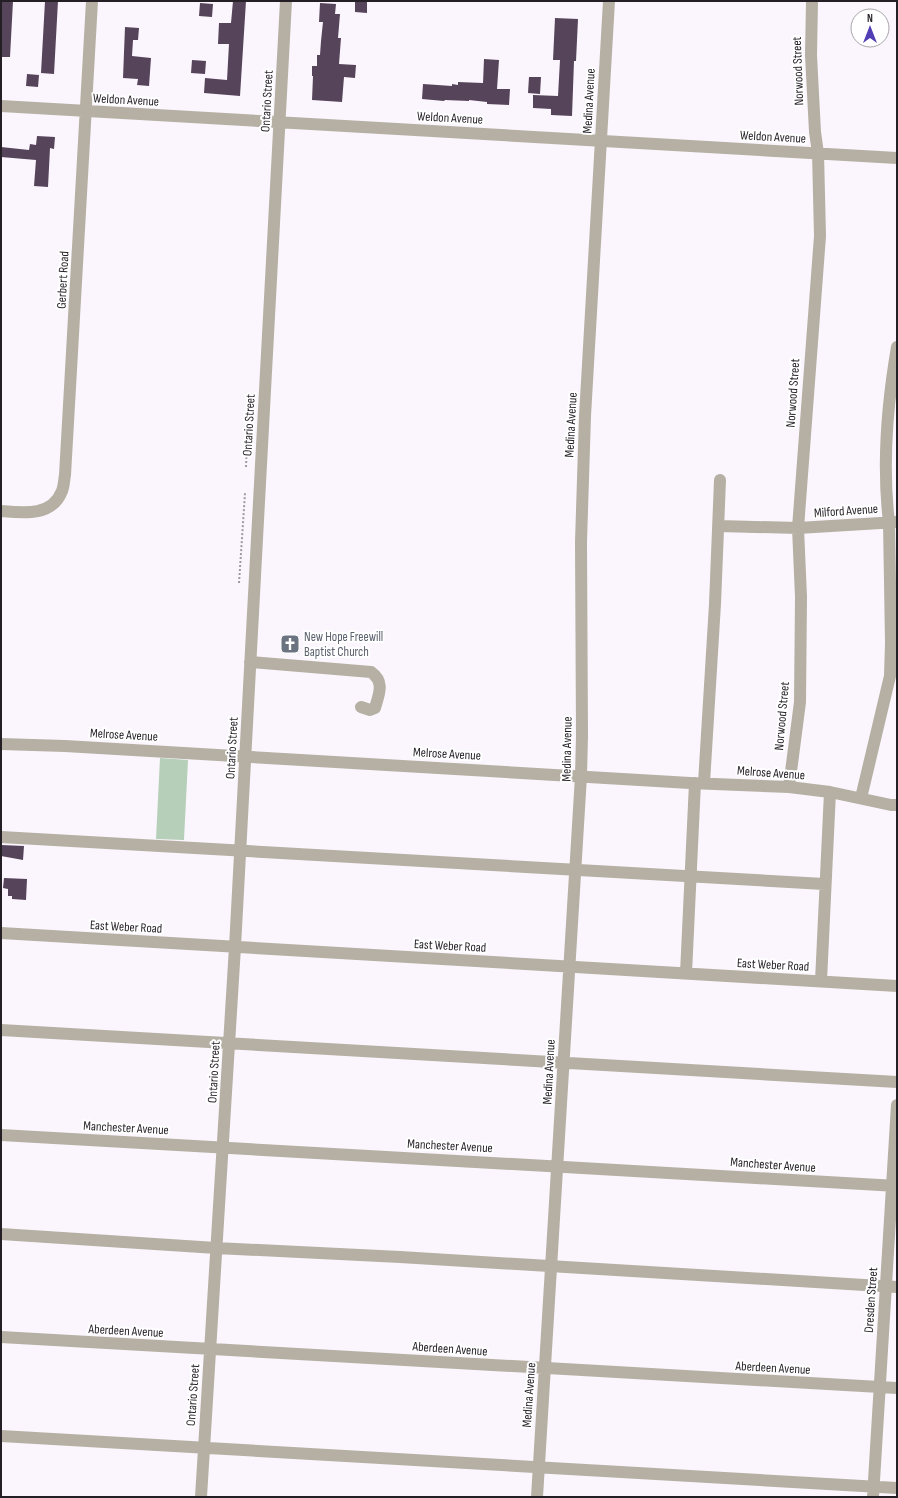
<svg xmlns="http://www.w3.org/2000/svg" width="898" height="1498" font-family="'Sofia Sans Condensed',sans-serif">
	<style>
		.green { fill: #b6cfb9 }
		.building { fill: #56445a }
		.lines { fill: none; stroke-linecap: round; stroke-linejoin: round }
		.path { stroke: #9e9aa0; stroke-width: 2; stroke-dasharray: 2 2; stroke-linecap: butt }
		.minor { stroke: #b5b0a3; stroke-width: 12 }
		.labels { text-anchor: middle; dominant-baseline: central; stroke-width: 4; stroke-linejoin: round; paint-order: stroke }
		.street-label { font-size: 13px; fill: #231f25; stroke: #fff }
		.worship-label { font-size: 13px; fill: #5b616d; stroke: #fff; text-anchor: start }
	</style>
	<rect width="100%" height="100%" fill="#fbf6fd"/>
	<path class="green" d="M 160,758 L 188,760 L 184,840 L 156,839 Z"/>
	<path class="building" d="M 1,1 L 13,1 L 10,57 L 1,57 Z
		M 45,1 L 58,1 L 54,74 L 41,73 Z
		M 233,1 L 246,1 L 240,96 L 204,93 L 205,78 L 227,80 L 229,44 L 218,44 L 219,23 L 231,23 Z
		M 355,1 L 367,1 L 367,13 L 355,12 Z
		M 200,3 L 213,4 L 212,17 L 199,16 Z
		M 320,3 L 336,4 L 335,14 L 340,14 L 338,38 L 341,38 L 339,64 L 356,65 L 355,78 L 344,77 L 342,102 L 312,100 L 313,76 L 312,76 L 312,66 L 317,66 L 317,55 L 320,55 L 321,41 L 323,22 L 319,22 Z
		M 555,18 L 578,19 L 576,61 L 574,61 L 572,116 L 551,115 L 551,109 L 533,108 L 533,95 L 558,96 L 560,60 L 553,60 Z
		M 125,27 L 139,28 L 138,40 L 133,40 L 132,56 L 151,58 L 149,86 L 137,85 L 138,79 L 123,78 Z
		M 484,59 L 499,60 L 497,89 L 510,89 L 509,105 L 487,104 L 487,102 L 469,100 L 469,101 L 445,100 L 444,101 L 422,99 L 423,84 L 452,86 L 452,84 L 458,85 L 458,82 L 483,83 Z
		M 192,60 L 206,61 L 205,74 L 191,73 Z
		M 27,74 L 39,75 L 38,87 L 26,86 Z
		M 529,77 L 541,77 L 540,94 L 528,93 Z
		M 37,136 L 55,137 L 54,149 L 50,148 L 48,187 L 34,186 L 36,160 L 1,157 L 1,147 L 29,150 L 30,144 L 36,145 Z
		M 1,845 L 24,846 L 23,860 L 1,856 Z
		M 4,878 L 27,879 L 26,900 L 12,899 L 12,896 L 8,896 L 8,889 L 3,888 Z"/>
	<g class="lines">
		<path class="path" d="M 246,467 L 247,442
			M 239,583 L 245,493"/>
		<path class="minor" d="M 1,106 L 897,158
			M 1,511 C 23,513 52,517 62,491 C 64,486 64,480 65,475 L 92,1
			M 719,526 L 798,528 L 897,522
			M 250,662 L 371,672 C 385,682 379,694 375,708 L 370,710 L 361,707
			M 1,744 L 65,746 L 690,783 L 789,787 L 830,792 L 891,805 L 897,805
			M 704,783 L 715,604 L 720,480
			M 789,787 L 800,702 L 801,597 L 798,528 L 820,236 L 818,153 L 815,132 L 811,55 L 812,1
			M 861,798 L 890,676 L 891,643 L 889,522 C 882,464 887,405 897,347
			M 1,837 L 824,884
			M 1,933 L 897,986
			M 686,973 L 695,783
			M 821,981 L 830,792
			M 1,1030 L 897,1082
			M 1,1135 L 897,1186
			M 1,1234 L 216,1248 L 400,1257 L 897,1287
			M 1,1337 L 897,1388
			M 1,1436 L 897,1488
			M 201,1497 L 235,947 L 286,1
			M 537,1497 L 581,776 L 582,736 L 581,542 L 585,416 L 609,1
			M 873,1497 L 897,1105"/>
	</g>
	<defs>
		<symbol id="church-square" viewBox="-11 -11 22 22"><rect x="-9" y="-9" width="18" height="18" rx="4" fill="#6b7280" stroke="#fff"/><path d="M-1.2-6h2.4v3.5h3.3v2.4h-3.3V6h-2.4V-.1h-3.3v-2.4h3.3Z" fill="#fff"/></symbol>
	</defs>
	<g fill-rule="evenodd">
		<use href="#church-square" x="279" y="633" width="22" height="22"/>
	</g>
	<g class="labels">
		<g class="street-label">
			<text transform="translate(798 71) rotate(-92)">Norwood Street</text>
			<text transform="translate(126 100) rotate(3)">Weldon Avenue</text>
			<text transform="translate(267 101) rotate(-87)">Ontario Street</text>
			<text transform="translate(589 101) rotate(-87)">Medina Avenue</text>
			<text transform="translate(450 118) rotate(3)">Weldon Avenue</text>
			<text transform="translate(773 137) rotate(3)">Weldon Avenue</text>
			<text transform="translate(63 280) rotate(-87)">Gerbert Road</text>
			<text transform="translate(793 393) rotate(-86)">Norwood Street</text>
			<text transform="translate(249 425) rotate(-87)">Ontario Street</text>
			<text transform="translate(571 425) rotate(-87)">Medina Avenue</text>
			<text transform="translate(846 511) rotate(-4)">Milford Avenue</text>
			<text transform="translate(782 716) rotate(-85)">Norwood Street</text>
			<text transform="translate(124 735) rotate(3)">Melrose Avenue</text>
			<text transform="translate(232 748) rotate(-87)">Ontario Street</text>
			<text transform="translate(567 749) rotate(-89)">Medina Avenue</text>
			<text transform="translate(447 754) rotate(3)">Melrose Avenue</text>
			<text transform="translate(771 773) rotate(4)">Melrose Avenue</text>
			<text transform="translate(126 927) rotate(3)">East Weber Road</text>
			<text transform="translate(450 946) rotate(3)">East Weber Road</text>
			<text transform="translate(773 965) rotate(3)">East Weber Road</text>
			<text transform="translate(214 1072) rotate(-87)">Ontario Street</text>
			<text transform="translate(549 1072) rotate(-87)">Medina Avenue</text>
			<text transform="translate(126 1128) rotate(3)">Manchester Avenue</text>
			<text transform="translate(450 1146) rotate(3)">Manchester Avenue</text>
			<text transform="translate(773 1165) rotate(4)">Manchester Avenue</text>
			<text transform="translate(871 1300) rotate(-86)">Dresden Street</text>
			<text transform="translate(126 1331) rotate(3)">Aberdeen Avenue</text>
			<text transform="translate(450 1349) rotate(4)">Aberdeen Avenue</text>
			<text transform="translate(773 1368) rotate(3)">Aberdeen Avenue</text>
			<text transform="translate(193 1395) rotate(-86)">Ontario Street</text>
			<text transform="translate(529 1395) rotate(-86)">Medina Avenue</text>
		</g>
		<g class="worship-label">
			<text x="304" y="637">New Hope Freewill<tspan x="304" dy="15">Baptist Church</tspan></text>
		</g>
	</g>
	<rect width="898" height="1498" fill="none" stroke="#231f25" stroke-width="4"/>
	<g transform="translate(870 28)"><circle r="19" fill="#ffffff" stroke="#a7a5a8"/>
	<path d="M0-3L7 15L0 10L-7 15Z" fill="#513eb5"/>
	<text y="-6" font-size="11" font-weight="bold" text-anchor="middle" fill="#231f25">N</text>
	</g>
</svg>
